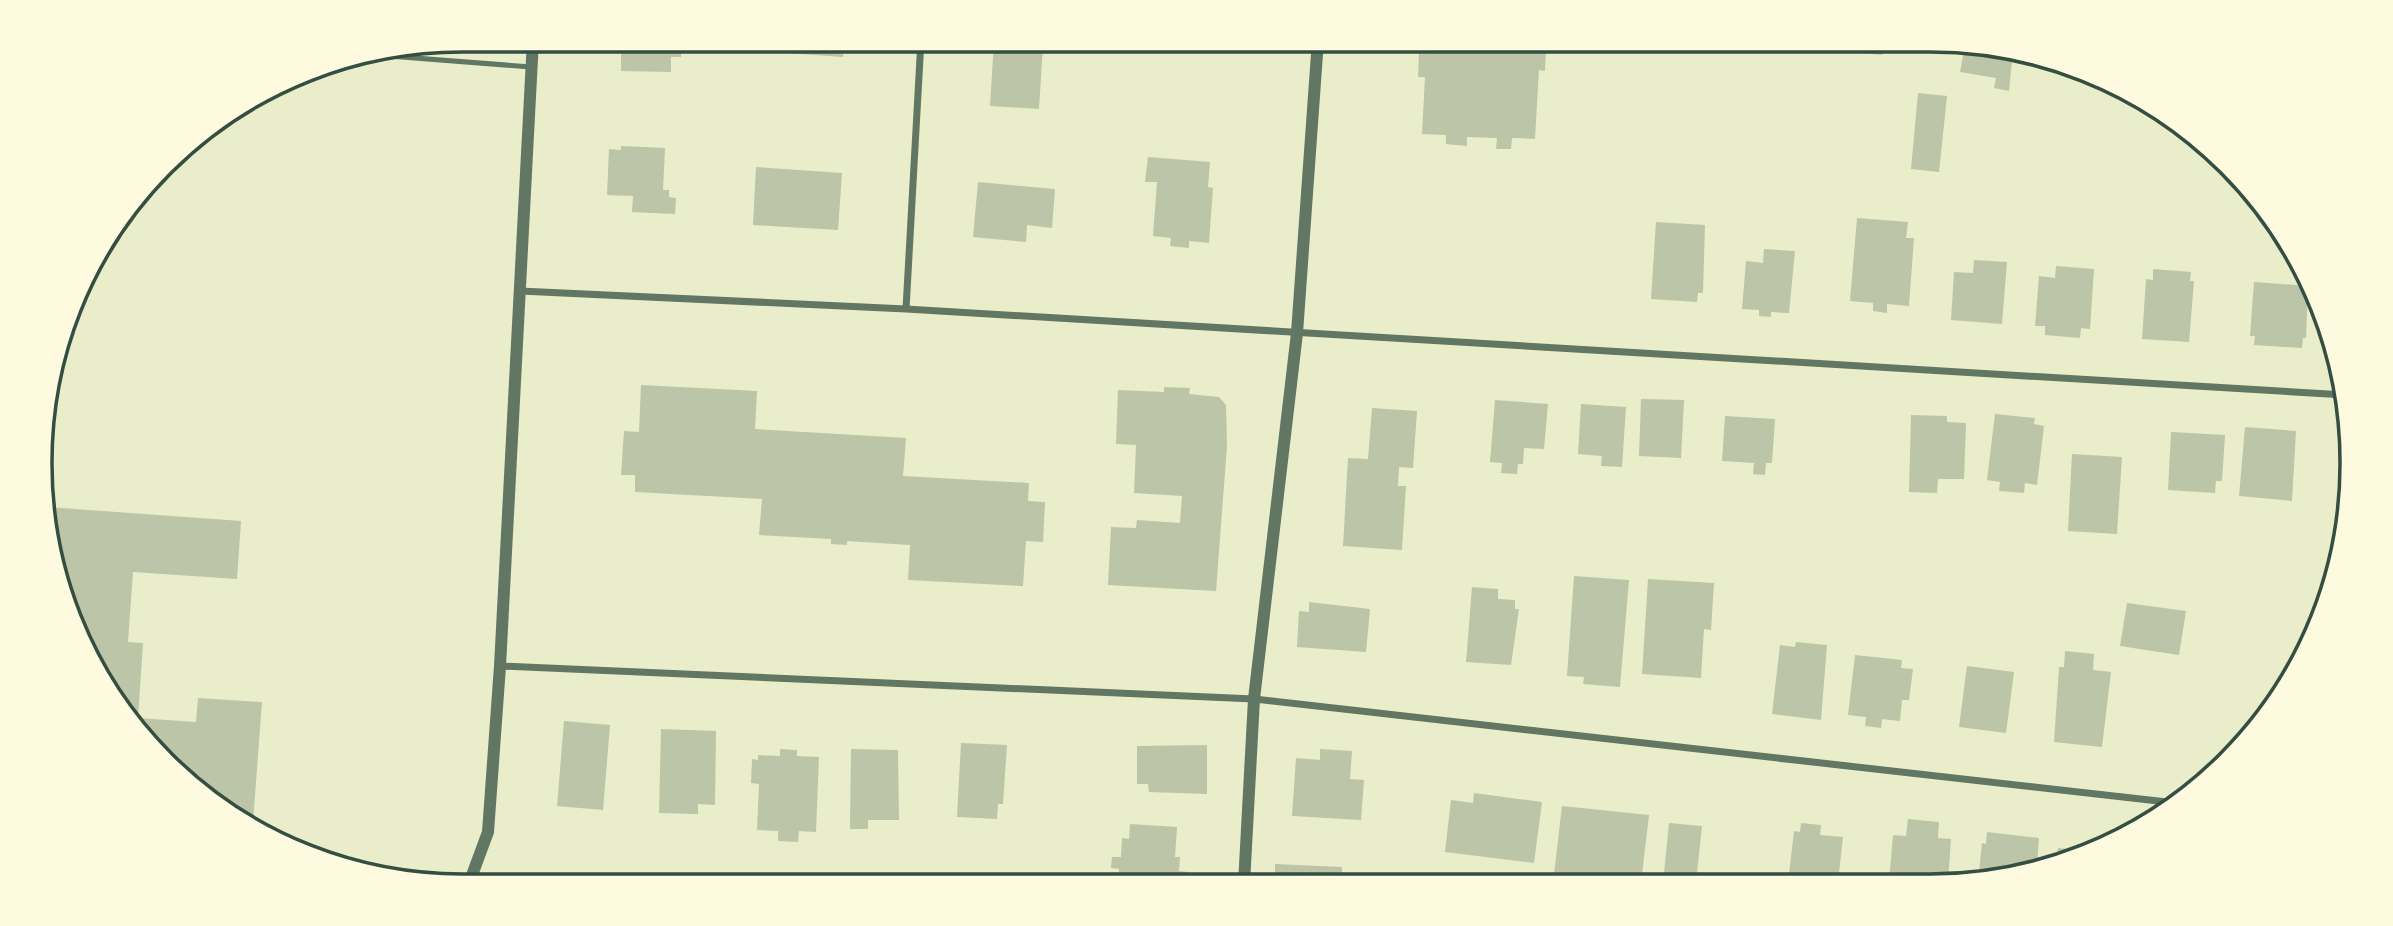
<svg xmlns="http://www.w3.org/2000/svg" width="2393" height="926" font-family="'Fira Sans Condensed',sans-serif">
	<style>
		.building { fill: #bcc5a7 }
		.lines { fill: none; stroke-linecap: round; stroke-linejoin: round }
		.service { stroke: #617663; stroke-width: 5 }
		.minor { stroke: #617663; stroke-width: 7 }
		.tertiary { stroke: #617663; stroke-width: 12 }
		.rim { fill: none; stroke: #344e41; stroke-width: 3.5 }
	</style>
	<rect width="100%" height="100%" fill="#e9edc9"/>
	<path class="building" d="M 621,40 L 681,40 L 681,57 L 671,57 L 671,72 L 621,71 Z
		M 787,40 L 838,40 L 838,44 L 844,45 L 843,57 L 786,53 Z
		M 1428,40 L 1540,40 L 1539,49 L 1546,49 L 1545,71 L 1539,70 L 1535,139 L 1512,138 L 1511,149 L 1496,149 L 1497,138 L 1467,137 L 1467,146 L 1446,144 L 1446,135 L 1422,134 L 1425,77 L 1418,77 L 1419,53 L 1427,54 Z
		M 1749,40 L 1788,40 L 1787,53 L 1749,50 Z
		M 1852,40 L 1928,40 L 1928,47 L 1883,42 L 1882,55 L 1851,52 Z
		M 994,42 L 1043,45 L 1039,109 L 990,106 Z
		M 1965,45 L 2013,51 L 2009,91 L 1994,88 L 1996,78 L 1960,72 Z
		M 2062,66 L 2082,76 L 2061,74 Z
		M 1918,93 L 1947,96 L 1939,172 L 1911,169 Z
		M 621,146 L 665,148 L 663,190 L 669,190 L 669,197 L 676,198 L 675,214 L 632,212 L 633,196 L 607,195 L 609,149 L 621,150 Z
		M 1148,157 L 1210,162 L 1208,187 L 1213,188 L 1209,243 L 1189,241 L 1189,248 L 1170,246 L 1171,238 L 1153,236 L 1157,182 L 1145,182 Z
		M 756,167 L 842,173 L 838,230 L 753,225 Z
		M 978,182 L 1055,189 L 1052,228 L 1027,225 L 1026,242 L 973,237 Z
		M 1857,218 L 1908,222 L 1906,238 L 1914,238 L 1909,306 L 1887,304 L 1887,313 L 1873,311 L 1873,303 L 1850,301 Z
		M 1656,222 L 1705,225 L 1703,293 L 1698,293 L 1697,302 L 1651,299 Z
		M 1764,249 L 1795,251 L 1789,313 L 1771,312 L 1771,317 L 1759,316 L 1759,310 L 1742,309 L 1746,261 L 1763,263 Z
		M 1974,260 L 2007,262 L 2002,324 L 1951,320 L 1954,272 L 1973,273 Z
		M 2056,266 L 2094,269 L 2090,329 L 2081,328 L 2080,338 L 2045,335 L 2045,326 L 2035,326 L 2039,276 L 2055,278 Z
		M 2153,269 L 2191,272 L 2190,281 L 2194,281 L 2189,342 L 2142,339 L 2146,279 L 2153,280 Z
		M 2254,282 L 2308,286 L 2306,338 L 2303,338 L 2302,348 L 2254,345 L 2255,336 L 2250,336 Z
		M 641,385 L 757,391 L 755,429 L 906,438 L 903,476 L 1029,483 L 1028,501 L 1045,502 L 1043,542 L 1026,541 L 1023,586 L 908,580 L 910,545 L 847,541 L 847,545 L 831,544 L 831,539 L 759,535 L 762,499 L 635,492 L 635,475 L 621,475 L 624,431 L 639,432 Z
		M 1164,387 L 1190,388 L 1189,394 L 1219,397 L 1226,405 L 1227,446 L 1216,591 L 1108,585 L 1111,527 L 1136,528 L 1137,520 L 1180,523 L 1182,496 L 1134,493 L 1136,445 L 1116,444 L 1118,390 L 1164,392 Z
		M 1641,399 L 1684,400 L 1681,458 L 1639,456 Z
		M 1495,400 L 1548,404 L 1544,449 L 1524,448 L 1523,464 L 1518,464 L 1517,474 L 1501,473 L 1502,463 L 1490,462 Z
		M 1581,404 L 1626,407 L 1622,467 L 1601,466 L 1602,456 L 1578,454 Z
		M 1372,408 L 1417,411 L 1413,468 L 1399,467 L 1398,486 L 1406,486 L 1402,550 L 1343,546 L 1348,458 L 1368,459 Z
		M 1995,414 L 2035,418 L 2034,424 L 2044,426 L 2037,485 L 2025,483 L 2024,493 L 1999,491 L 2000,482 L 1987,480 Z
		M 1911,415 L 1947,416 L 1947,422 L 1966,423 L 1964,479 L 1938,479 L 1937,493 L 1909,492 Z
		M 1725,416 L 1775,419 L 1772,463 L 1766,463 L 1765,475 L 1753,474 L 1754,463 L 1722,461 Z
		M 2245,427 L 2296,431 L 2292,501 L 2239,496 Z
		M 2171,432 L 2225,435 L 2222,481 L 2216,481 L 2215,493 L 2168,490 Z
		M 2072,454 L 2122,457 L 2117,534 L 2068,531 Z
		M 47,507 L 241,521 L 237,579 L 133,572 L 128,642 L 143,643 L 138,718 L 196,722 L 198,698 L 262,702 L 253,822 L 206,799 L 197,789 L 197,780 L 188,779 L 111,698 L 48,546 Z
		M 1574,576 L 1629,580 L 1620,687 L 1583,684 L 1584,677 L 1567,676 Z
		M 1648,579 L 1714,583 L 1711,630 L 1704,629 L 1701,678 L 1642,674 Z
		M 1472,587 L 1498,589 L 1498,599 L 1515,600 L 1515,609 L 1519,609 L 1511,665 L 1466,662 Z
		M 1309,602 L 1370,609 L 1366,652 L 1297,647 L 1299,611 L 1309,612 Z
		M 2127,603 L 2186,611 L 2179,655 L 2120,646 Z
		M 1796,642 L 1827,645 L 1821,720 L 1772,714 L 1780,645 L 1795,647 Z
		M 2065,651 L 2094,654 L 2093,670 L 2111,672 L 2102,747 L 2054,742 L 2059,667 L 2064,667 Z
		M 1855,655 L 1902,660 L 1901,668 L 1913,669 L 1909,700 L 1902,700 L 1900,721 L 1882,719 L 1881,728 L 1865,726 L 1866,717 L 1848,715 Z
		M 1967,666 L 2014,672 L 2006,733 L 1959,727 Z
		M 564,721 L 610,725 L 603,810 L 557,806 Z
		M 661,729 L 716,731 L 715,805 L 698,804 L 698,814 L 659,813 Z
		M 961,743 L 1007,745 L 1003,804 L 998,804 L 997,819 L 957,817 Z
		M 1207,745 L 1207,794 L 1149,792 L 1148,784 L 1137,784 L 1137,746 Z
		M 780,749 L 797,750 L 797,756 L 819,757 L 816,832 L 799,831 L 798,842 L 778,841 L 778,831 L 757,830 L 759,784 L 751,783 L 752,759 L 758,760 L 758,755 L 780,756 Z
		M 851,749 L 898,750 L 899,820 L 868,820 L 868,829 L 850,829 Z
		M 1320,749 L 1352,751 L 1350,779 L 1364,780 L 1361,820 L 1292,816 L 1296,758 L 1320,760 Z
		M 1474,793 L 1542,802 L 1534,863 L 1445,852 L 1451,800 L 1473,803 Z
		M 1562,806 L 1649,815 L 1641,883 L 1553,883 Z
		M 1908,819 L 1939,822 L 1938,838 L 1951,839 L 1948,882 L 1889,882 L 1893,835 L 1906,836 Z
		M 1669,823 L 1702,826 L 1696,883 L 1663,883 Z
		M 1801,823 L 1821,825 L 1820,835 L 1843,837 L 1838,882 L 1788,883 L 1794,831 L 1800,832 Z
		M 1130,824 L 1177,827 L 1175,857 L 1180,857 L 1179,871 L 1188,872 L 1187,884 L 1118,884 L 1119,869 L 1111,868 L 1112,857 L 1121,857 L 1122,838 L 1129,839 Z
		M 1987,832 L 2039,838 L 2037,866 L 1978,882 L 1982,843 L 1986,844 Z
		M 2077,844 L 2096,846 L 2096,849 L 2056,861 L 2058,848 L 2076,850 Z
		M 1275,864 L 1342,867 L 1341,884 L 1275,884 Z"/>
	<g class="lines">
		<path class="service" d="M 376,55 L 531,67"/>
		<path class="minor" d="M 520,291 L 906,309 L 2345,395
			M 906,309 L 921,40
			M 500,666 L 1254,699 L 2176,803"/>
		<path class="tertiary" d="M 1244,884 L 1254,699 L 1297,333 L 1318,40
			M 468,886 L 488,832 L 500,666 L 533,40"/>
	</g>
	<path d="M0 0H2393V926H0ZM462 52H1930A410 410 0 0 1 2340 462V464A410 410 0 0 1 1930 874H462A410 410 0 0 1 52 464V462A410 410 0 0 1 462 52Z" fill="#fefae0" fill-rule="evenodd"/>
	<path class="rim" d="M462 52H1930A410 410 0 0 1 2340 462V464A410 410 0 0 1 1930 874H462A410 410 0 0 1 52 464V462A410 410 0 0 1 462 52Z"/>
</svg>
